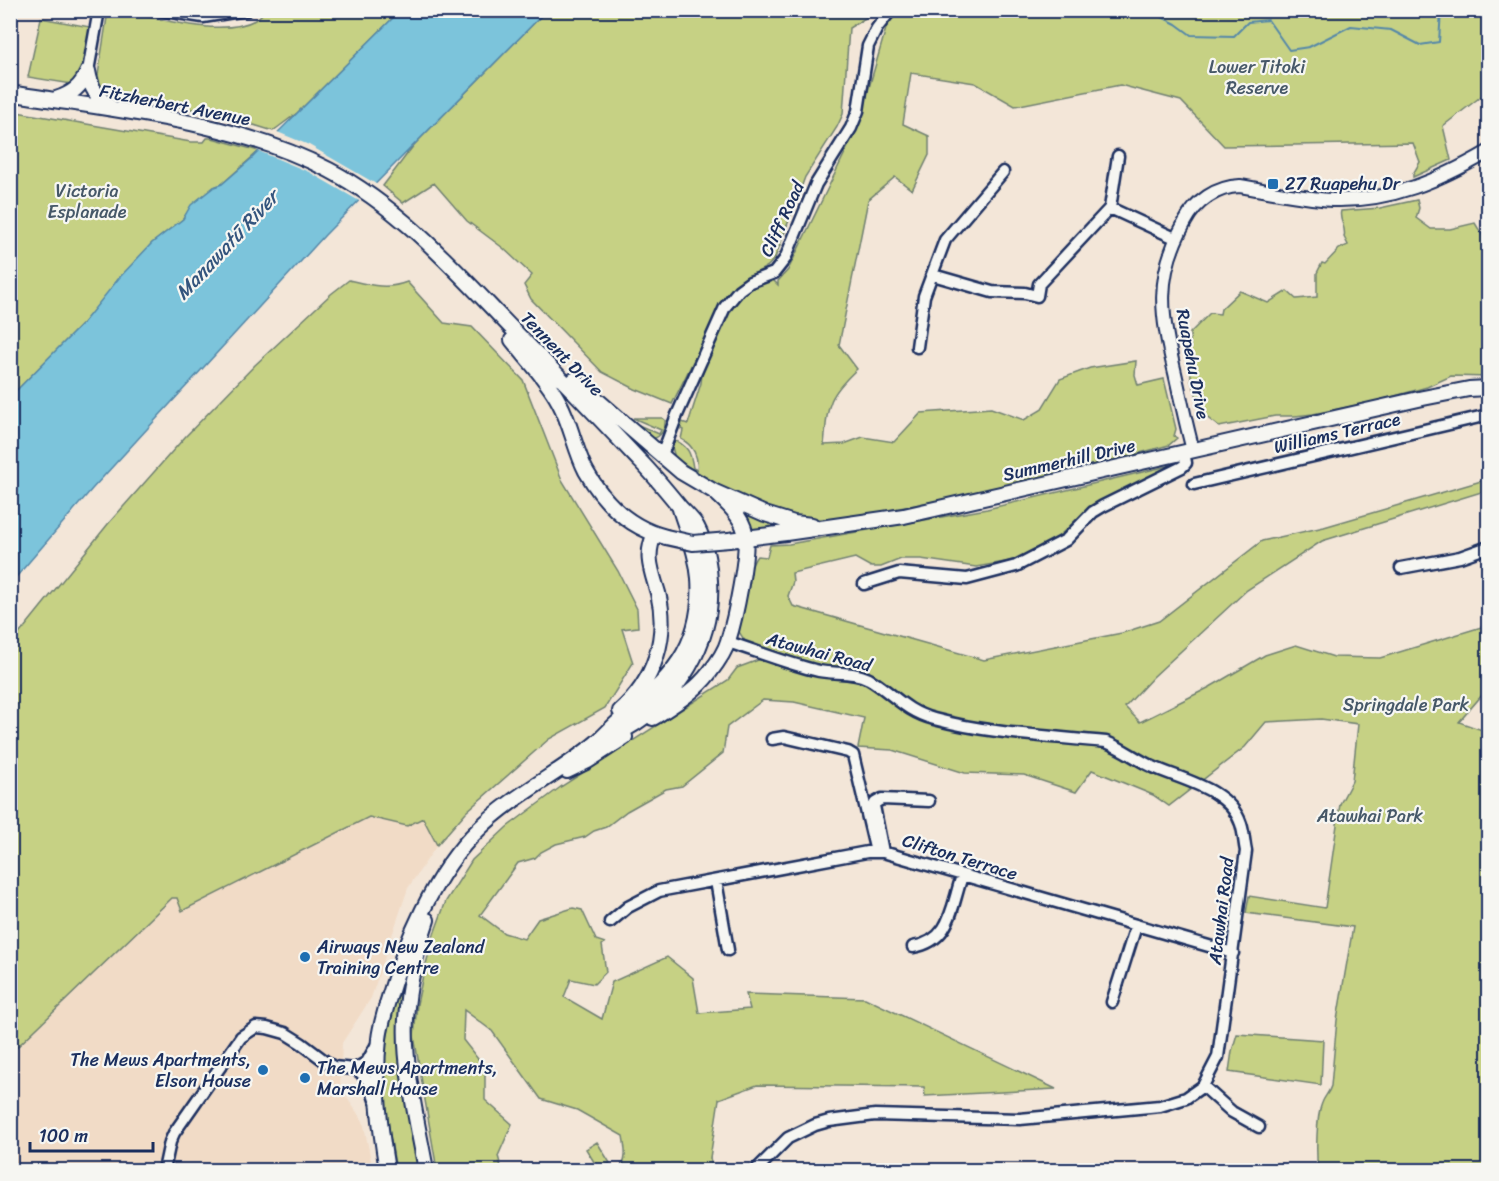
<svg xmlns="http://www.w3.org/2000/svg" width="1499" height="1181" font-family="Sriracha,sans-serif">
	<style>
		.built { fill: #f1dbc6 }
		.green { fill: #c6d184; stroke: #708071; stroke-width: 1.5 }
		.water { fill: #7bc4db; stroke: #5588a9; stroke-width: 1.5 }
		.pier { fill: #f3e6d8 }
		.lines { fill: none; stroke-linecap: round; stroke-linejoin: round }
		.stream { stroke: #5588a9; stroke-width: 2 }
		.minor-casing { stroke: #1b2f5e; stroke-width: 15 }
		.tertiary-casing { stroke: #1b2f5e; stroke-width: 16 }
		.secondary-casing { stroke: #1b2f5e; stroke-width: 18 }
		.minor { stroke: #f6f6f2; stroke-width: 10 }
		.tertiary { stroke: #f6f6f2; stroke-width: 12 }
		.secondary { stroke: #f6f6f2; stroke-width: 14 }
		.secondary-bridge-casing { stroke: #1b2f5e; stroke-width: 18; stroke-linecap: butt }
		.secondary-bridge { stroke: #f6f6f2; stroke-width: 14 }
		.poi-dot { fill: #1f6fb2; stroke: #f6f6f2; stroke-width: 2 }
		.labels { text-anchor: middle; dominant-baseline: central; stroke-width: 4.5; stroke-linejoin: round; paint-order: stroke }
		.park-label { font-size: 18px; fill: #465868; stroke: #f6f6f2 }
		.street-label { font-size: 18px; fill: #1b2f5e; stroke: #f6f6f2 }
		.poi-label { font-size: 18px; fill: #1b2f5e; stroke: #f6f6f2; text-anchor: start }
		.water-label { font-size: 20px; font-style: italic; fill: #33547d; stroke: #f6f6f2 }
	</style>
	<rect width="100%" height="100%" fill="#f3e6d8"/>
	<filter id="ink" filterUnits="userSpaceOnUse"><feTurbulence type="fractalNoise" baseFrequency=".0167" numOctaves="2"/><feDisplacementMap in="SourceGraphic" scale="12" xChannelSelector="R" yChannelSelector="G"/><feConvolveMatrix kernelMatrix="1 2 1 2 8 2 1 2 1" color-interpolation-filters="sRGB"/></filter>
	<g filter="url(#ink)">
		<path class="built" d="M 369,817 L 407,826 L 423,818 L 437,845 L 408,888 L 371,998 L 342,1043 L 340,1088 L 363,1121 L 373,1170 L 11,1170 L 11,1054 L 172,898 L 177,898 L 182,910 Z"/>
		<path class="green" d="M 108,11 L 121,11 C 157,18 222,38 255,20 C 259,18 262,13 266,11 L 400,11 L 297,113 L 273,131 L 222,115 L 101,91 L 98,75 Z
			M 546,11 L 877,11 L 849,28 L 843,114 L 837,127 L 805,177 L 775,258 L 768,266 L 737,284 L 726,295 L 672,404 L 635,389 L 602,372 L 531,299 L 524,285 L 532,275 L 503,248 L 467,221 L 434,183 L 403,203 L 383,186 L 414,145 Z
			M 901,11 L 1488,11 L 1488,91 L 1443,126 L 1451,160 L 1413,177 L 1413,174 L 1420,162 L 1413,143 L 1224,146 L 1181,101 L 1120,85 L 1015,106 L 975,83 L 911,73 L 903,124 L 929,136 L 929,155 L 912,190 L 895,177 L 868,200 L 839,345 L 857,369 C 826,398 828,405 824,445 L 844,444 L 863,437 L 894,442 L 921,413 L 991,408 L 1024,420 L 1041,410 L 1060,379 L 1090,368 L 1136,361 L 1135,375 L 1138,385 L 1164,379 L 1176,429 L 1174,436 L 1177,438 L 1169,445 L 1107,462 L 966,495 L 869,514 L 830,519 L 816,519 L 796,516 L 759,506 L 715,484 L 675,458 L 672,447 L 674,440 C 688,446 691,453 693,468 L 697,470 C 699,457 693,445 681,439 L 683,430 L 681,429 L 682,422 L 688,424 L 701,383 L 702,375 C 712,348 727,300 754,285 C 759,282 766,280 771,278 L 778,285 L 778,281 L 788,270 L 858,126 L 889,18 Z
			M 41,18 L 90,27 L 81,79 L 78,85 L 28,77 Z
			M 11,111 L 191,142 L 204,142 L 207,138 L 212,138 L 259,151 L 222,184 L 214,187 L 192,205 L 183,219 L 152,243 L 83,323 L 11,396 Z
			M 1417,200 L 1419,208 L 1416,218 L 1431,229 L 1450,229 L 1475,223 L 1484,238 L 1488,236 L 1488,377 L 1451,376 L 1427,387 L 1377,401 L 1313,414 L 1295,416 L 1275,416 L 1219,427 L 1204,415 L 1191,380 L 1190,333 L 1210,313 L 1220,314 L 1221,309 L 1240,291 L 1268,303 L 1287,291 L 1296,299 L 1317,297 L 1317,273 L 1322,263 L 1325,264 L 1339,249 L 1348,245 L 1344,237 C 1347,227 1338,220 1341,211 L 1380,208 Z
			M 349,280 C 370,285 387,290 407,282 L 444,323 L 472,327 L 523,380 L 562,480 L 618,571 L 637,609 L 638,627 L 622,629 L 633,663 L 605,708 L 549,739 L 466,812 L 437,845 L 423,818 L 407,826 L 369,817 L 182,911 L 177,898 L 172,898 L 11,1053 L 11,644 L 108,524 L 185,437 L 255,365 L 331,294 Z
			M 633,418 L 662,418 L 665,420 C 666,429 661,437 652,439 L 625,419 L 659,434 L 661,430 Z
			M 1172,465 L 1091,507 L 1052,542 L 1011,561 L 976,567 L 921,559 L 901,559 L 881,567 L 871,567 L 855,558 L 792,573 L 793,582 L 788,596 L 793,606 L 984,660 L 1122,633 L 1159,621 L 1262,541 L 1324,527 L 1488,479 L 1488,490 L 1322,541 L 1247,590 L 1153,677 L 1125,707 L 1140,722 L 1210,687 L 1265,655 L 1296,645 L 1334,657 L 1380,658 L 1488,625 L 1488,692 L 1483,694 L 1459,722 L 1488,732 L 1488,1170 L 1305,1170 L 1318,1170 C 1316,1154 1316,1117 1322,1103 C 1324,1097 1329,1093 1331,1086 L 1337,1020 L 1353,927 L 1246,913 L 1249,896 L 1325,908 L 1340,804 L 1352,781 L 1358,724 L 1321,719 L 1266,722 L 1245,747 L 1169,806 L 1153,795 L 1092,770 L 1076,792 L 1024,775 L 965,773 L 892,750 L 858,748 L 864,718 L 794,702 L 763,700 L 727,727 L 723,753 L 682,786 L 666,789 L 627,811 L 606,827 L 594,831 L 585,837 L 556,844 L 541,852 L 535,858 L 518,863 L 480,915 L 504,933 L 524,939 L 538,919 L 573,908 L 582,910 L 596,940 L 605,943 L 602,945 L 606,972 L 594,984 L 571,979 L 564,997 L 602,1019 L 612,982 L 667,957 L 693,978 L 699,1013 L 750,1009 L 746,994 L 865,998 L 1056,1089 L 925,1096 L 924,1087 L 757,1085 L 719,1099 L 710,1158 L 713,1170 L 619,1170 C 628,1161 625,1148 623,1136 L 577,1110 L 541,1099 L 492,1031 L 464,1010 L 463,1040 L 485,1068 L 485,1100 L 512,1124 L 498,1156 L 502,1170 L 437,1170 L 414,1036 L 417,1004 L 423,975 L 434,934 L 446,901 L 472,860 L 507,827 L 562,786 L 728,680 L 737,668 L 764,658 L 766,650 L 745,641 L 739,632 C 738,619 749,565 757,556 L 767,557 L 770,545 L 789,544 L 987,509 Z
			M 738,505 L 792,524 L 752,530 L 745,513 Z
			M 411,951 L 407,976 L 422,1170 L 396,1170 C 390,1134 382,1097 385,1060 C 387,1022 400,986 411,951 Z
			M 1237,1034 L 1323,1040 L 1321,1085 L 1229,1072 L 1232,1051 Z
			M 597,1142 L 610,1163 L 599,1170 L 586,1149 Z"/>
		<path class="water" d="M 400,11 L 546,11 L 325,235 L 92,489 L 11,583 L 11,396 L 83,323 L 119,278 L 152,243 L 183,219 L 191,205 L 214,187 L 222,184 L 251,159 Z"/>
		<path class="pier" d="M 275,131 L 309,145 L 378,185 L 361,202 L 309,172 L 256,150 Z"/>
		<g class="lines">
			<path class="stream" d="M 1102,10 L 1160,16 L 1176,24 L 1191,35 L 1234,36 L 1248,22 L 1268,20 L 1289,50 L 1309,47 L 1351,26 L 1391,30 L 1420,45 L 1439,42 L 1441,10"/>
			<defs>
				<path id="minor" d="M 159,10 L 203,17 L 246,10
					M 88,71 L 99,10
					M 1110,208 L 1175,238
					M 933,275 L 992,292 L 1025,293 L 1037,296 L 1039,284 L 1110,208 L 1118,156
					M 917,347 L 924,296 L 945,240 L 1003,172
					M 662,455 L 677,415 L 725,307 L 739,290 L 750,282 L 774,273 L 785,259 L 816,184 L 851,128 L 858,111 L 868,46 L 877,28 L 891,10
					M 1194,484 L 1488,415
					M 1401,568 L 1460,557 L 1488,547
					M 864,584 L 899,573 L 967,579 L 1016,566 L 1066,540 L 1093,512 L 1103,506 L 1182,467 L 1186,463 L 1184,452
					M 728,642 C 759,652 788,664 819,671 C 835,674 854,671 869,679 C 893,693 904,711 934,719 C 990,734 1049,736 1106,742 C 1124,749 1134,758 1151,766 C 1181,780 1229,788 1241,824 C 1244,833 1244,842 1246,851 L 1218,1057 L 1203,1086 L 1186,1098 L 1160,1106 L 1020,1119 L 875,1115 L 829,1121 L 815,1125 L 788,1138 L 756,1170
					M 772,739 L 784,737 L 848,752 L 853,755 L 876,852
					M 883,852 L 874,806 L 875,803 L 882,799 L 929,801
					M 716,881 L 728,950
					M 610,922 L 628,907 L 659,891 L 867,852 L 883,852 L 1233,953
					M 913,947 C 951,941 951,908 962,876
					M 1112,1002 L 1136,926
					M 355,1069 L 367,1062 L 376,1046
					M 1203,1086 L 1232,1112 L 1259,1127
					M 164,1170 L 170,1142 L 174,1133 L 241,1037 L 256,1027 L 267,1028 L 285,1033 L 301,1043 L 333,1067 L 355,1069 L 360,1072 L 369,1082 L 375,1100"/>
				<path id="tertiary" d="M 1193,450 C 1186,425 1181,399 1175,373 C 1161,315 1154,277 1185,222 C 1196,201 1216,187 1240,186 C 1270,191 1301,198 1332,200 C 1390,202 1440,180 1488,152"/>
				<path id="secondary" d="M 88,71 C 91,89 97,98 112,108
					M 10,93 C 117,111 233,120 329,170 C 409,212 468,285 530,347 C 567,384 603,422 639,460 C 653,474 666,490 679,506 C 685,513 693,519 697,527 C 706,544 709,563 710,581 C 714,642 678,699 626,729 C 616,734 606,738 596,743
					M 56,99 C 72,94 81,87 88,71
					M 512,340 C 528,360 547,379 559,402 C 571,424 575,450 586,471 C 604,503 630,528 666,537
					M 574,380 L 681,472 L 715,492 L 765,514 L 794,523 L 812,525
					M 729,540 L 786,533 L 904,516 L 1423,398 L 1469,389 L 1488,388
					M 620,711 C 654,682 669,637 658,593 C 652,572 644,555 655,534
					M 653,718 C 673,705 695,692 710,672 C 717,663 725,652 728,641 C 735,619 749,553 745,532 C 742,517 727,503 715,492
					M 567,771 L 588,761 L 625,737
					M 387,1170 C 380,1128 374,1082 379,1039 C 380,1028 384,1016 387,1004 C 404,945 434,872 479,829 C 513,795 559,774 596,743 C 604,736 611,728 619,721 C 668,681 704,648 699,578 C 697,553 687,532 680,509
					M 426,1170 C 418,1125 403,1065 406,1019 C 408,986 416,952 427,920"/>
			</defs>
			<use href="#minor" class="minor-casing"/>
			<use href="#tertiary" class="tertiary-casing"/>
			<use href="#secondary" class="secondary-casing"/>
			<use href="#minor" class="minor"/>
			<use href="#tertiary" class="tertiary"/>
			<use href="#secondary" class="secondary"/>
			<defs>
				<path id="secondary-bridge" d="M 666,537 L 693,543 L 729,540"/>
			</defs>
			<use href="#secondary-bridge" class="secondary-bridge-casing"/>
			<use href="#secondary-bridge" class="secondary-bridge"/>
		</g>
	</g>
	<g class="poi-dot">
		<rect x="1267" y="178" width="12" height="12" rx="3"/>
		<circle cx="305" cy="957" r="6"/>
		<circle cx="263" cy="1070" r="6"/>
		<circle cx="305" cy="1078" r="6"/>
	</g>
	<g class="labels">
		<g class="park-label">
			<text x="1257" y="67">Lower Titoki<tspan x="1257" dy="21">Reserve</tspan></text>
			<text x="87" y="191">Victoria<tspan x="87" dy="21">Esplanade</tspan></text>
			<text x="1406" y="705">Springdale Park</text>
			<text x="1370" y="816">Atawhai Park</text>
		</g>
		<g class="street-label">
			<text transform="translate(175 105) rotate(11)">Fitzherbert Avenue</text>
			<text transform="translate(782 219) rotate(-65)">Cliff Road</text>
			<text transform="translate(562 354) rotate(46)">Tennent Drive</text>
			<text transform="translate(1193 364) rotate(79)">Ruapehu Drive</text>
			<text transform="translate(1337 433) rotate(-13)">Williams Terrace</text>
			<text transform="translate(1069 460) rotate(-13)">Summerhill Drive</text>
			<text transform="translate(819 652) rotate(15)">Atawhai Road</text>
			<text transform="translate(960 857) rotate(17)">Clifton Terrace</text>
			<text transform="translate(1221 911) rotate(-83)">Atawhai Road</text>
		</g>
		<g class="poi-label">
			<text x="1285" y="184">27 Ruapehu Dr</text>
			<text x="317" y="947">Airways New Zealand<tspan x="317" dy="21">Training Centre</tspan></text>
			<text x="251" y="1060" text-anchor="end">The Mews Apartments,<tspan x="251" dy="21">Elson House</tspan></text>
			<text x="317" y="1068">The Mews Apartments,<tspan x="317" dy="21">Marshall House</tspan></text>
		</g>
		<g class="water-label">
			<text transform="translate(227 245) rotate(-47)">Manawatū River</text>
		</g>
	</g>
	<rect width="1499" height="1181" fill="none" stroke="#f6f6f2" stroke-width="36"/>
	<rect x="18" y="18" width="1463" height="1145" fill="none" stroke="#1b2f5e" stroke-width="2" filter="url(#ink)"/>
	<path d="M30 1142v9h123v-9" fill="none" stroke="#1b2f5e" stroke-width="3"/>
	<text x="39" y="1142" font-size="18" fill="#1b2f5e" stroke="#f6f6f2" stroke-width="4.5" paint-order="stroke">100 m</text>
</svg>
